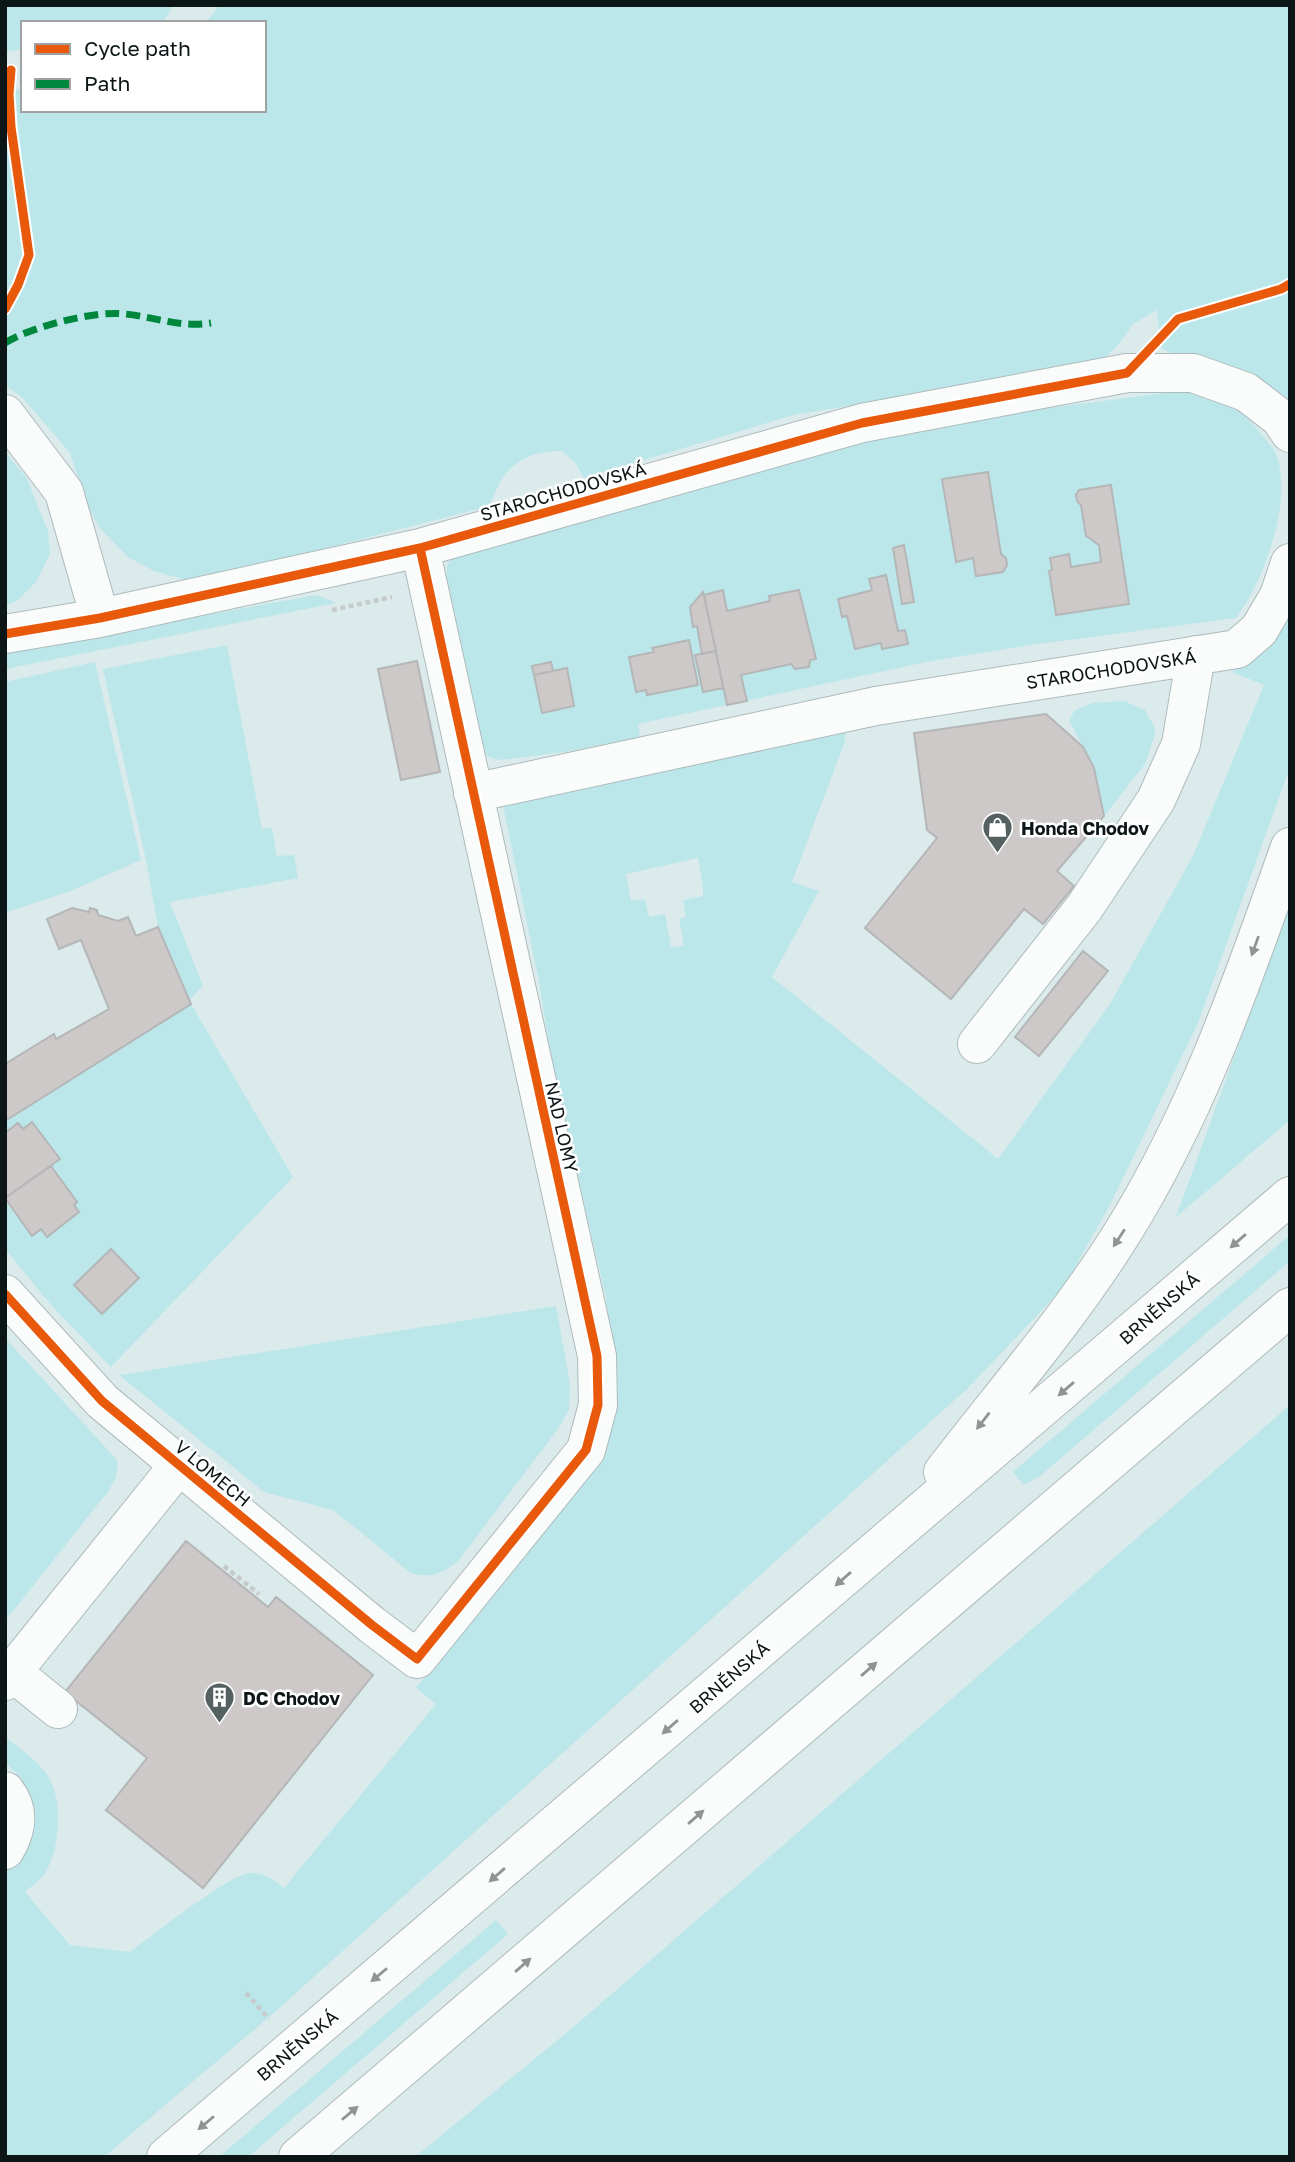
<svg xmlns="http://www.w3.org/2000/svg" width="1295" height="2162" font-family="'Golos Text',sans-serif">
	<style>
		.green { fill: #bce7ea; fill-rule: evenodd }
		.building { fill: #cec9c9; stroke: #b4b6b7; stroke-width: 2 }
		.lines { fill: none; stroke-linecap: round; stroke-linejoin: round }
		.minor-casing { stroke: #aebabb; stroke-width: 40 }
		.highway-casing { stroke: #aebabb; stroke-width: 40 }
		.path { stroke: #c5cacb; stroke-width: 4.5; stroke-dasharray: 5 3.5; stroke-linecap: butt }
		.minor { stroke: #fafcfc; stroke-width: 38 }
		.highway { stroke: #fafcfc; stroke-width: 38 }
		.quiet { stroke: #00873e; stroke-width: 7; stroke-dasharray: 14 7; stroke-linecap: butt }
		.cycleway-casing { stroke: #fff; stroke-width: 13 }
		.cycleway { stroke: #e8590c; stroke-width: 9 }
		.oneway { fill: #8f9495 }
		.labels { text-anchor: middle; dominant-baseline: central; stroke-width: 5; stroke-linejoin: round; paint-order: stroke }
		.street-label { font-size: 18px; fill: #0d1617; stroke: #fff }
		.poi-label { font-size: 18px; font-weight: bold; fill: #0d1617; stroke: #fff; text-anchor: start }
	</style>
	<rect width="100%" height="100%" fill="#dbeaeb"/>
	<path class="green" d="M 5,5 L 174,5 L 162,23 L 23,23 L 23,49 L 5,52 Z
		M 220,5 L 1290,5 L 1290,409 L 1161,348 L 1157,310 L 1133,324 L 1119,344 L 1102,361 L 1066,370 L 794,415 L 584,478 L 575,462 L 562,451 C 521,451 502,469 490,506 L 194,582 L 154,571 L 128,557 L 99,527 L 87,504 L 70,453 L 23,398 L 5,385 L 5,88 L 23,90 L 23,110 L 264,110 L 264,23 L 205,23 Z
		M 1180,391 C 1190,392 1202,392 1212,395 C 1229,400 1243,414 1255,427 C 1261,434 1270,443 1275,452 C 1295,497 1264,581 1236,618 L 1031,645 L 931,661 L 638,724 L 640,737 L 570,751 L 502,760 L 491,758 L 484,753 L 447,583 L 447,566 L 451,558 L 894,428 ZM 987,472 L 1001,554 L 1006,558 L 1007,565 L 1003,572 L 976,576 L 973,558 L 956,561 L 942,479 ZM 1111,485 L 1129,604 L 1057,615 L 1051,558 L 1069,555 L 1071,567 L 1101,562 L 1099,545 L 1086,536 L 1081,505 L 1076,495 L 1079,490 ZM 904,545 L 914,601 L 902,603 L 893,548 ZM 886,575 L 898,631 L 905,630 L 908,644 L 883,649 L 881,643 L 855,649 L 847,616 L 841,617 L 838,599 L 872,590 L 870,579 ZM 723,591 L 727,611 L 770,601 L 769,596 L 803,602 L 816,659 L 741,675 L 747,701 L 727,705 L 723,688 L 703,691 L 696,656 L 702,654 L 697,626 L 693,627 L 690,607 L 703,593 L 716,651 L 704,594 ZM 689,640 L 698,685 L 636,692 L 630,657 L 654,652 L 653,648 ZM 551,662 L 553,671 L 567,668 L 574,706 L 542,713 L 532,667 Z
		M 5,452 L 26,477 L 48,531 L 50,554 L 36,582 L 17,601 L 5,606 Z
		M 317,595 L 336,603 L 5,669 L 5,651 Z
		M 1290,608 L 1290,767 L 1198,1023 L 1111,1203 L 1064,1287 L 968,1388 L 276,2011 L 104,2157 L 5,2157 L 5,1863 L 30,1799 L 22,1779 L 5,1762 L 5,1737 C 20,1749 39,1761 49,1778 C 63,1801 60,1850 45,1873 C 40,1880 32,1886 25,1892 L 70,1945 L 130,1952 C 151,1937 229,1874 250,1873 C 264,1873 274,1879 284,1888 L 436,1704 L 416,1688 L 599,1457 L 613,1369 L 606,1298 L 555,1079 L 538,977 L 502,800 L 848,721 L 844,744 L 792,882 L 819,891 L 772,977 L 998,1159 L 1110,1004 L 1193,856 L 1264,685 L 1232,672 L 1273,641 ZM 698,858 L 703,887 L 703,896 L 683,900 L 686,917 L 679,919 L 684,946 L 671,947 L 665,914 L 649,917 L 645,899 L 631,901 L 626,874 Z
		M 227,645 L 262,829 L 272,828 L 277,856 L 294,855 L 298,878 L 170,902 L 203,986 L 189,1000 L 158,927 L 146,860 L 103,669 Z
		M 95,662 L 141,860 L 70,891 L 5,913 L 5,682 Z
		M 1124,701 L 1145,710 L 1154,726 L 1155,735 L 1145,764 L 1104,816 L 1094,768 L 1069,720 L 1075,710 L 1093,703 Z
		M 1290,903 L 1290,1120 L 1176,1217 Z
		M 191,1004 L 293,1177 L 111,1367 L 52,1306 L 5,1249 L 5,1201 L 32,1236 L 41,1229 L 47,1237 L 79,1212 L 74,1205 L 77,1202 L 51,1166 L 60,1159 L 32,1122 L 23,1129 L 18,1123 L 5,1133 L 5,1121 ZM 138,1278 L 102,1314 L 75,1285 Z
		M 1290,1235 L 1290,1261 L 1039,1477 L 1024,1485 L 1013,1472 Z
		M 556,1306 L 570,1384 L 569,1410 L 558,1429 L 459,1560 C 444,1573 431,1579 411,1573 L 333,1510 L 264,1492 L 119,1375 Z
		M 5,1338 L 118,1461 L 116,1478 L 107,1493 L 5,1621 Z
		M 1290,1405 L 1290,2157 L 415,2157 L 577,2024 Z
		M 496,1920 L 508,1934 L 248,2157 L 219,2157 Z"/>
	<path class="building" d="M 988,472 L 1001,554 L 1006,558 L 1007,565 L 1003,572 L 976,576 L 973,558 L 956,562 L 942,479 Z
		M 1111,485 L 1129,604 L 1056,615 L 1049,571 L 1052,570 L 1050,558 L 1069,554 L 1071,567 L 1101,562 L 1099,545 L 1086,536 L 1081,505 L 1077,501 L 1076,495 L 1079,490 Z
		M 904,545 L 914,602 L 902,604 L 893,548 Z
		M 886,575 L 898,631 L 905,630 L 908,644 L 882,649 L 881,643 L 855,649 L 847,616 L 842,617 L 838,599 L 872,590 L 869,579 Z
		M 723,590 L 727,611 L 770,601 L 769,596 L 799,590 L 816,659 L 810,660 L 809,667 L 795,669 L 791,664 L 741,675 L 747,701 L 727,705 L 704,595 Z
		M 703,592 L 716,651 L 702,654 L 697,626 L 693,627 L 690,607 Z
		M 689,640 L 698,685 L 647,695 L 646,690 L 636,692 L 629,657 L 654,652 L 652,648 Z
		M 716,651 L 723,688 L 703,692 L 695,655 Z
		M 417,661 L 440,772 L 401,780 L 378,669 Z
		M 551,662 L 553,671 L 534,675 L 532,666 Z
		M 567,668 L 574,706 L 542,713 L 534,675 Z
		M 1046,714 L 1083,747 L 1094,768 L 1104,816 L 1057,871 L 1074,886 L 1043,924 L 1024,909 L 951,999 L 865,928 L 937,838 L 927,830 L 914,733 Z
		M 72,908 L 89,912 L 90,908 L 97,910 L 98,915 L 118,921 L 128,917 L 136,936 L 158,927 L 191,1004 L 5,1121 L 5,1064 L 54,1034 L 56,1039 L 109,1009 L 81,940 L 59,949 L 47,919 Z
		M 1083,951 L 1108,971 L 1039,1056 L 1015,1037 Z
		M 32,1122 L 60,1159 L 5,1198 L 5,1133 L 18,1123 L 23,1129 Z
		M 51,1166 L 77,1202 L 74,1205 L 79,1212 L 47,1237 L 41,1229 L 32,1236 L 5,1198 Z
		M 111,1249 L 139,1278 L 102,1314 L 74,1285 Z
		M 186,1541 L 268,1607 L 276,1597 L 373,1675 L 203,1888 L 106,1810 L 147,1758 L 65,1692 Z"/>
	<g class="lines">
		<defs>
			<path id="minor" d="M 5,414 L 64,492 L 100,618
				M 5,634 L 100,618 L 420,548 L 862,423 L 1127,373 L 1193,373 L 1246,392 L 1280,418 L 1290,433
				M 473,793 L 876,706 L 1237,649 L 1259,630 L 1279,596 L 1290,563
				M 977,1044 L 1084,908 L 1156,800 L 1181,744 L 1196,655
				M 5,1294 L 102,1401 L 372,1625 L 417,1659 L 586,1450 L 598,1405 L 597,1356 L 420,548
				M 12,1672 L 58,1709
				M 5,1681 L 179,1465
				M 5,1791 C 20,1810 17,1830 5,1850"/>
			<path id="highway" d="M 943,1472 C 1003,1394 1069,1318 1121,1235 C 1197,1114 1243,980 1290,847
				M 166,2157 L 1290,1196
				M 298,2157 L 1290,1307"/>
		</defs>
		<use href="#minor" class="minor-casing"/>
		<use href="#highway" class="highway-casing"/>
		<path class="path" d="M 332,610 L 392,597
			M 224,1566 L 259,1594
			M 246,1993 L 269,2019"/>
		<use href="#minor" class="minor"/>
		<use href="#highway" class="highway"/>
		<path class="quiet" d="M 5,343 C 30,327 96,310 125,314 C 156,317 180,328 211,323"/>
		<defs>
			<path id="cycleway" d="M 5,309 L 18,285 L 29,255 L 11,127 L 9,94 L 11,70
				M 5,634 L 100,618 L 420,548 L 862,423 L 1127,373 L 1178,319 L 1281,289 L 1290,284
				M 5,1294 L 102,1401 L 372,1625 L 417,1659 L 586,1450 L 598,1405 L 597,1356 L 420,548"/>
		</defs>
		<use href="#cycleway" class="cycleway-casing"/>
		<use href="#cycleway" class="cycleway"/>
	</g>
	<defs><path id="oneway-solid" d="M-6-.8H1V-3.2L6.5 0L1 3.2V.8H-6Z" transform="scale(1.75)"/></defs>
	<g class="oneway">
		<use href="#oneway-solid" transform="translate(1255 946) rotate(110)"/>
		<use href="#oneway-solid" transform="translate(1119 1238) rotate(123)"/>
		<use href="#oneway-solid" transform="translate(1238 1241) rotate(139)"/>
		<use href="#oneway-solid" transform="translate(1066 1389) rotate(139)"/>
		<use href="#oneway-solid" transform="translate(983 1421) rotate(128)"/>
		<use href="#oneway-solid" transform="translate(843 1579) rotate(139)"/>
		<use href="#oneway-solid" transform="translate(869 1669) rotate(-41)"/>
		<use href="#oneway-solid" transform="translate(670 1727) rotate(139)"/>
		<use href="#oneway-solid" transform="translate(696 1817) rotate(-41)"/>
		<use href="#oneway-solid" transform="translate(497 1875) rotate(139)"/>
		<use href="#oneway-solid" transform="translate(523 1965) rotate(-41)"/>
		<use href="#oneway-solid" transform="translate(379 1975) rotate(140)"/>
		<use href="#oneway-solid" transform="translate(350 2113) rotate(-40)"/>
		<use href="#oneway-solid" transform="translate(206 2123) rotate(140)"/>
	</g>
	<defs>
		<symbol id="shop-pin" viewBox="-11 -11 22 30"><path d="M0 17L-7.5 6A9.5 9.5 0 1 1 7.5 6Z" fill="#556061" stroke="#fff"/><path d="M-5-2.5h2.3a2.7 3.5 0 0 1 5.4 0H5L5.5 6h-11ZM-1.5-2.5h3a1.5 2.3 0 0 0-3 0Z" fill="#fff"/></symbol>
		<symbol id="building-pin" viewBox="-11 -11 22 30"><path d="M0 17L-7.5 6A9.5 9.5 0 1 1 7.5 6Z" fill="#556061" stroke="#fff"/><path d="M-4-6H4V6H1V3H-1V6H-4ZM-2.5-4.3h1.7v1.8h-1.7ZM.8-4.3h1.7v1.8H.8ZM-2.5-1h1.7V.8h-1.7ZM.8-1h1.7V.8H.8Z" fill="#fff"/></symbol>
	</defs>
	<g fill-rule="evenodd">
		<use href="#shop-pin" x="980" y="810" width="35" height="47"/>
		<use href="#building-pin" x="202" y="1680" width="35" height="47"/>
	</g>
	<g class="labels">
		<g class="street-label">
			<text transform="translate(563 491) rotate(-16)">STAROCHODOVSKÁ</text>
			<text transform="translate(1111 669) rotate(-9)">STAROCHODOVSKÁ</text>
			<text transform="translate(562 1127) rotate(77)">NAD LOMY</text>
			<text transform="translate(1159 1308) rotate(-41)">BRNĚNSKÁ</text>
			<text transform="translate(213 1473) rotate(40)">V LOMECH</text>
			<text transform="translate(729 1677) rotate(-41)">BRNĚNSKÁ</text>
			<text transform="translate(297 2045) rotate(-40)">BRNĚNSKÁ</text>
		</g>
		<g class="poi-label">
			<text x="1021" y="828">Honda Chodov</text>
			<text x="243" y="1698">DC Chodov</text>
		</g>
	</g>
	<rect width="1295" height="2162" fill="none" stroke="#0d1617" stroke-width="14"/>
	<rect x="21" y="21" width="245" height="91" fill="#ffffff" stroke="#9ea2a2" stroke-width="2"/>
	<rect x="35" y="44" width="35" height="10" fill="#e8590c" stroke="#9ea2a2" stroke-width="2"/>
	<text x="84" y="56" font-size="21" fill="#0d1617">Cycle path</text>
	<rect x="35" y="79" width="35" height="10" fill="#00873e" stroke="#9ea2a2" stroke-width="2"/>
	<text x="84" y="91" font-size="21" fill="#0d1617">Path</text>
</svg>
